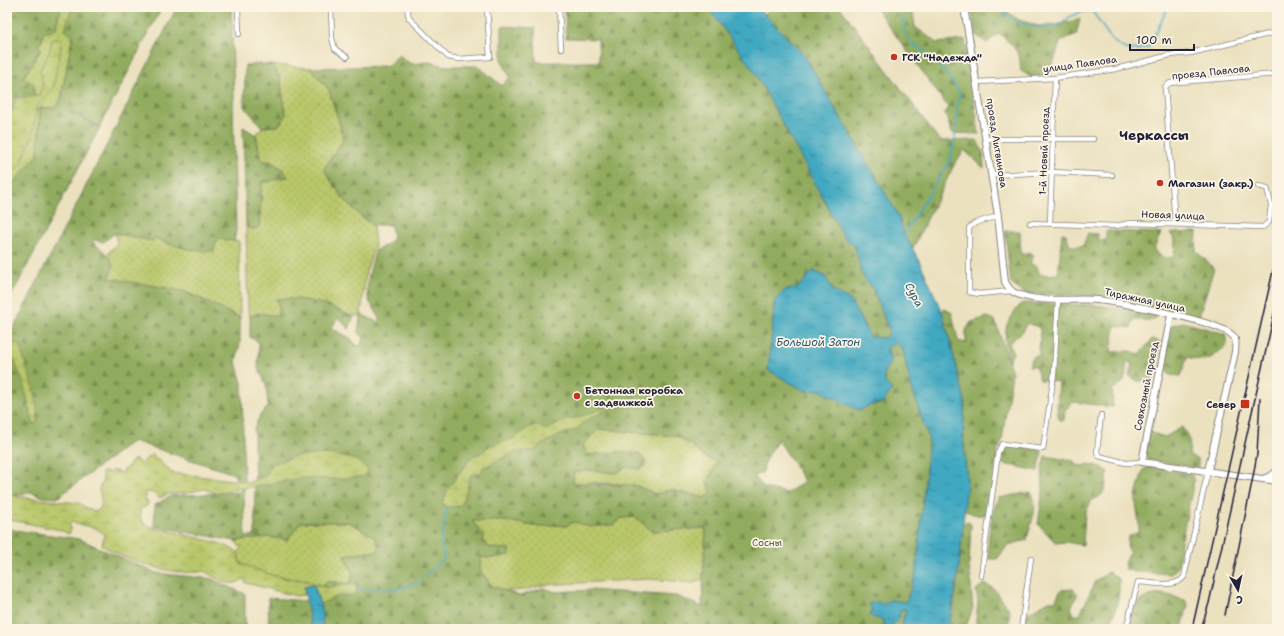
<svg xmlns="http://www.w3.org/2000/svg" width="1284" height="636" font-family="'Shantell Sans',sans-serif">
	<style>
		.grass { fill: url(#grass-dots); stroke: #6e7452 }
		.forest { fill: url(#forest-firs); stroke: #5a674c; fill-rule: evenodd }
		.wetland { fill: url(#wetland-marsh); stroke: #6e7452 }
		.water { fill: url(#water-ripples); stroke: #32657e }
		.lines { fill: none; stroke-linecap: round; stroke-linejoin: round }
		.stream { stroke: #41a8c1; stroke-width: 1.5 }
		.minor-casing { stroke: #86827d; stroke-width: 6 }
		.secondary-casing { stroke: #86827d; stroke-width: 8 }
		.minor { stroke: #fff; stroke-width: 4.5 }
		.secondary { stroke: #fff; stroke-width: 6 }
		.rail { stroke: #22223b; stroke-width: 1.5 }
		.poi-dot { fill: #c8321e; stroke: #fcf5e5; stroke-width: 1.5 }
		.labels { text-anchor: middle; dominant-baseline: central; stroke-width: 3.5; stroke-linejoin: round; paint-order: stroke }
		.poi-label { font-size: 10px; font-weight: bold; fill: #22223b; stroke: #fcf5e5; text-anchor: start }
		.street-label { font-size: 10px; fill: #22223b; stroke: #fcf5e5 }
		.park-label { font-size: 10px; fill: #4f5449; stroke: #fcf5e5 }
		.water-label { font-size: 11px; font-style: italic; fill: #2e5871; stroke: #fcf5e5 }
		.district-label { font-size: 14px; font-weight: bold; fill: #22223b; stroke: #fcf5e5 }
	</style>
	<defs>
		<pattern id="grass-dots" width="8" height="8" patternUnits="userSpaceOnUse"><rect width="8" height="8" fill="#b9c76a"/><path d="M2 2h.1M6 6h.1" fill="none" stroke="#9fab5d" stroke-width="1.8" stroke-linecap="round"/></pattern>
		<pattern id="forest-firs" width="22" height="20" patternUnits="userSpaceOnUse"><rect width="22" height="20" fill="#92ac5e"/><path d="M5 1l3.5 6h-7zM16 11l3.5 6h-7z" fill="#778c4f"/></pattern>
		<pattern id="wetland-marsh" width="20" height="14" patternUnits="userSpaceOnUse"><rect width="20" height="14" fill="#b9c76a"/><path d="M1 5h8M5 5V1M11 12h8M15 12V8" fill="none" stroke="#9fab5d"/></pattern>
		<pattern id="water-ripples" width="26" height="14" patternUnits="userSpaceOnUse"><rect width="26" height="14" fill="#41a8c1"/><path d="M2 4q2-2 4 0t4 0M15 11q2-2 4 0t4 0" fill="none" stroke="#36889e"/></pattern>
	</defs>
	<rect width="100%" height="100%" fill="#fcf5e5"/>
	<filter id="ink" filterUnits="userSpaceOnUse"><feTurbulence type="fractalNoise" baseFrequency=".025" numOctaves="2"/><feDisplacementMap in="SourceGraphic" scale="8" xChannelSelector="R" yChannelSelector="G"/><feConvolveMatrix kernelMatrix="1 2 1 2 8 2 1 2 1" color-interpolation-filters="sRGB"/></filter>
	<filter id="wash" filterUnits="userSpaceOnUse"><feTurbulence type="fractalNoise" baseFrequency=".012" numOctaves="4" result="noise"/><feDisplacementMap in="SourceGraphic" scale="16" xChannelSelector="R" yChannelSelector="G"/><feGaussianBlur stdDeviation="0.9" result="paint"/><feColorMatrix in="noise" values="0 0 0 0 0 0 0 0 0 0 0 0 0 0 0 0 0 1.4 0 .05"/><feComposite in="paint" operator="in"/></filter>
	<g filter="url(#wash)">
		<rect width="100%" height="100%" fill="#ebe1bf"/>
		<path class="grass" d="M 61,7 L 72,7 L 73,34 L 61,99 L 55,108 L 40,108 L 38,155 L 7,190 L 7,160 L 22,78 L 41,50 L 38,44 L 42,41 L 43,33 L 55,30 Z
			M 272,65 L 311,68 L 329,90 L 340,125 L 343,140 L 324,169 L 359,215 L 373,225 L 375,246 L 366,272 L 361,314 L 353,317 C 328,305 304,298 276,299 L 279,307 L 277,316 L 258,313 L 250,317 L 248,313 L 246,227 L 252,229 L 259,227 L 262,182 L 270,182 L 284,170 L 272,162 L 261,160 L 256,135 L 262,127 L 278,126 L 286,115 L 280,77 Z
			M 115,233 L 152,241 L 155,238 L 171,245 L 216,239 L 239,241 L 240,318 L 197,297 L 109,278 L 113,266 L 107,255 L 117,243 Z
			M 599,429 L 677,436 L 691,445 L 703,456 L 717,462 L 710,477 L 711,492 L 705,498 L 671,490 L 656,494 L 634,485 L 588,482 L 612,525 L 622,518 L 636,517 L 653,531 L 706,528 L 703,579 L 694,583 L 649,579 L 544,585 L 524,590 L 506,591 L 492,586 L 480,570 L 480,557 L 491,558 L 510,555 L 509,549 L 490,548 L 483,542 L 484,536 L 471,521 L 463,480 L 539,527 L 556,525 L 566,526 L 574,472 L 590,470 L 615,473 L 627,467 L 639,469 L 645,461 C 630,448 605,454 587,455 L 583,445 Z
			M 301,522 L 349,522 L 376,538 L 379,551 L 344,555 L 353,574 L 350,584 L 328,581 L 322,586 L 308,581 L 274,576 L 240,564 L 238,553 L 241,548 L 235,541 L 269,537 L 287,540 Z"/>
		<path class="forest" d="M 7,7 L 61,7 L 55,30 L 43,33 L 42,41 L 38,44 L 41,50 L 23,78 L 34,84 L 34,106 L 7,160 Z
			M 72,7 L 162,7 L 100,126 L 69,112 L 100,127 L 7,304 L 7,190 L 38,155 L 40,108 L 55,108 L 61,99 L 73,35 L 65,30 Z
			M 177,7 L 231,7 L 234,97 L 233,105 L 236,231 L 234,241 L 217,239 L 214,251 C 193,252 174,246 155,238 L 152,241 L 115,233 L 103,242 L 94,240 L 92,242 C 99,247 113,257 113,266 C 113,270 110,275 109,278 L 184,291 L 240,318 L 240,343 L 236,362 L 242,383 L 245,537 L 255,535 L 254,429 L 260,415 L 268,407 L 266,384 L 258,368 L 259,342 L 250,337 L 250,317 L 258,313 L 277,316 L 279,307 L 276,299 C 309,298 324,303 353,317 L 349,329 L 338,318 L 331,328 L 350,338 L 359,347 L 364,338 L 358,332 L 361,314 L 379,323 C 378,308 370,307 368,297 C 365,282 372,264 376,250 L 387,245 L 393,238 L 391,225 L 373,225 C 349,207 339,195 324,169 L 343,140 L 340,125 L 329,90 L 311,68 L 387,66 L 399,55 L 411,64 L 429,62 L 446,66 L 478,66 L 502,86 L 510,77 L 502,61 L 502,26 L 535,28 L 536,62 L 599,62 L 598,39 L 566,38 L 565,7 L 708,7 L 756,74 L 844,237 L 855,246 L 862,275 L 873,289 L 890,333 L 884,338 L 870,337 L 850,300 L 833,291 L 825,276 L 813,271 L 798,288 L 785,290 L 775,300 L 768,370 L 805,391 L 819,390 L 860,411 L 867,406 L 883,403 L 892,389 L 885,383 L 884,371 L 891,362 L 887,347 L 896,343 L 903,350 L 911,386 L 929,439 L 916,574 L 906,602 L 890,600 L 883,620 L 887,629 L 323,629 L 322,612 L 317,592 L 328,581 L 350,584 L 353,574 L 344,555 L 379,551 L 376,538 L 349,522 L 301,522 L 287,540 L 269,537 L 235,541 L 154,526 L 155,505 L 171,496 L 241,492 L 234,474 L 133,441 L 57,498 L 43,497 L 31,492 L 17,496 L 7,492 L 7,341 ZM 599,429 L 677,436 L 691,445 L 703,456 L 717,462 L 710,477 L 706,481 L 711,492 L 705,498 L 671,490 L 656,494 L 634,485 L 573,483 L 574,472 L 590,470 L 615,473 L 627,467 L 639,469 L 645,467 L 645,461 L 639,453 L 619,452 L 587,455 L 583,445 ZM 778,439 L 804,481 L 788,493 L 764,488 L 754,476 L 763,472 L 765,461 ZM 635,517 L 652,531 L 706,528 L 702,607 L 676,596 L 590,590 L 556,592 L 543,588 L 520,596 L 492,586 L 480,570 L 481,557 L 491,558 L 510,555 L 509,549 L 490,548 L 483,542 L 484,536 L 472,521 L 507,521 L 539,527 L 556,525 L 566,526 L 574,522 L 589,527 L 612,525 L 622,518 Z
			M 772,7 L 840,7 L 940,141 L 977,140 L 983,153 L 984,168 L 964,150 L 954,165 L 913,248 L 904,234 L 898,215 L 804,55 L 764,14 Z
			M 875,7 L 912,7 L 915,27 L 937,43 L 965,40 L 979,134 L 952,133 L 945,113 L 948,107 Z
			M 971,7 L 1001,7 L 1019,20 L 1038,26 L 1056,25 L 1080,19 L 1076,35 C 1057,40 1061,41 1055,58 C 1053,65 1047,71 1042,76 L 1031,77 L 1021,71 L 1019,55 L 1013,46 L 999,33 L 987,43 L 976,35 Z
			M 261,64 L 272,65 L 280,77 L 286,115 L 278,126 L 262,127 L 244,106 L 245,65 Z
			M 243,127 L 256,135 L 261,160 C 273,162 282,166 288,177 L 262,182 L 259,227 L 252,229 L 246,227 Z
			M 1005,231 L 1020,231 L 1021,255 L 1029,252 L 1034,255 L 1030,264 L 1037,266 L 1040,275 L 1058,274 L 1062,233 L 1066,234 L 1070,246 L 1083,246 L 1088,233 L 1098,234 L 1098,240 L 1106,240 L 1106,231 L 1161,233 L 1154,249 C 1158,257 1166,259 1174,257 L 1175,240 L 1170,233 L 1197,232 L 1196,251 L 1214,268 L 1198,319 L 1098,296 L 1024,293 L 1011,284 Z
			M 1022,303 L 1095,305 L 1158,314 L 1154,320 L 1133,320 L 1131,328 L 1115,326 L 1111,352 L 1131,351 L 1140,354 L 1152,339 L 1161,342 L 1153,381 L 1138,381 L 1129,376 L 1132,364 L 1126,361 C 1126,375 1127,384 1112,389 L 1113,407 L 1073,402 L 1065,410 L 1064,420 L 1059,420 L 1057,407 L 1059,382 L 1040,380 L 1035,366 L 1029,366 L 1033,356 L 1039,356 L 1040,329 L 1036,326 L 1026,323 L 1024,330 L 1009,343 L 1013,353 L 1009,361 C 1003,335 1002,324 1022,303 Z
			M 945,309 L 952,313 L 958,341 L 966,343 L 966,330 L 971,322 L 988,317 L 995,320 L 1012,373 L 1002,440 L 997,452 L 993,491 L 987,514 C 979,517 970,514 964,509 L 967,481 L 963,435 L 965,401 L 942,311 Z
			M 1183,322 L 1226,334 L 1227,345 C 1211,358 1209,364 1187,357 L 1181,376 L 1170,375 L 1162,366 L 1172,325 Z
			M 1182,427 L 1190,440 L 1189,455 L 1198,460 L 1198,468 L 1148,460 L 1145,453 L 1150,432 L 1165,437 Z
			M 1002,446 L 1039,450 L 1042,452 L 1038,471 L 999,463 Z
			M 1045,456 L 1074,461 L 1075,465 L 1085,466 L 1087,464 L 1102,467 L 1108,472 C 1106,484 1106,497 1092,500 L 1085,513 L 1083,545 L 1066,542 L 1056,543 L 1038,524 L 1043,489 L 1042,467 Z
			M 1150,467 L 1191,474 L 1194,481 L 1180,548 L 1178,567 L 1171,574 L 1135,572 L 1125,569 L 1124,563 L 1130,553 L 1127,546 L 1128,537 L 1138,532 C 1141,521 1135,509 1136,497 C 1137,488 1141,478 1144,469 Z
			M 1031,492 C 1040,508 1030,523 1027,540 L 1008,545 L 997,559 L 989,559 C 986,539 991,518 998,498 Z
			M 967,522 L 971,524 L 969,564 L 973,608 L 965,629 L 946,629 C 959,597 959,559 962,525 Z
			M 7,529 L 79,539 L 156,573 L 212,579 L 245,594 L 245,629 L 201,629 L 203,624 L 195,621 L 170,629 L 7,629 Z
			M 1109,572 L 1119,579 C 1120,598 1116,612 1107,629 L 1022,629 L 1026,614 L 1049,601 L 1055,601 L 1061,590 L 1073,589 L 1078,594 L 1071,607 L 1074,615 L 1080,615 L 1095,581 Z
			M 984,584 L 993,588 L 1010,610 L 1009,622 L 1005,626 L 1005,629 L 975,629 L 978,602 L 976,590 Z
			M 1164,594 L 1185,600 L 1188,605 L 1182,628 L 1131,629 C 1129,604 1141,595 1164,594 Z
			M 268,598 L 307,601 L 311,629 L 269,629 Z
			M 901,609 L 906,609 L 901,629 L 888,629 L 898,620 Z"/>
		<path class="wetland" d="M 58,38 L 62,40 L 53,89 L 37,106 L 32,136 L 21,164 L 7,178 L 7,125 L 16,98 L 39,96 L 43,84 L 40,70 L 49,53 L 52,40 Z
			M 7,331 L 14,343 L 19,344 L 35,393 L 38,420 L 34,425 L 21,376 L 9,350 L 10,343 L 7,338 Z
			M 618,403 L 621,404 L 584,421 L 577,430 L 562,434 L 539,446 L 534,451 L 517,451 L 483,468 L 480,473 L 471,475 C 466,488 468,494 460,506 L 447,507 L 442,503 L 449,487 L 473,455 L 480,454 C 489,443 499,443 512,439 C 523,435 529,419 546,430 L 566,420 L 579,417 Z
			M 152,454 L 172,473 L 250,482 L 266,476 L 273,464 L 296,456 L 329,454 L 357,460 L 368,470 L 364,476 L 342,479 L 302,478 L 215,493 L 204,489 L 187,493 L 169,494 L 159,498 L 154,493 L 147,492 L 145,501 L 148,502 L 147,506 L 140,509 L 141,521 L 148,526 L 207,540 L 225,545 L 238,553 L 240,563 L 274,576 L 308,581 L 327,588 L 356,584 L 357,592 L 353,595 L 338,596 L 320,604 L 314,585 L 304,587 L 305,595 L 296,596 L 246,583 L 243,579 C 231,590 215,577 204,571 C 176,578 125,560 102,545 L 104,535 C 97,524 83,528 72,521 L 70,523 L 70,533 L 68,534 L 61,530 L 11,520 L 7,517 L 7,493 L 17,497 L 78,503 L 93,511 L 97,511 L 100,508 L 102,503 L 99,489 L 103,480 L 102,472 L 110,472 L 112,470 L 121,473 C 127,469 129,463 135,459 L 141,464 Z
			M 195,621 L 203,624 L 201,629 L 170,629 Z"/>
		<path class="water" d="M 708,7 L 757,7 L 804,55 L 898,215 L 904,234 L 917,256 L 942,311 L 965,401 L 963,435 L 967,481 L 959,567 L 951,615 L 946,629 L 901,629 L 906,609 L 901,609 L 898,620 L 888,629 L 884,626 L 883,620 L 870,616 L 872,609 L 869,604 L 878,601 L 882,605 L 890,600 L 906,602 L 916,574 L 929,439 L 911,386 L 903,350 L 896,343 L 887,347 L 891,362 L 884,371 L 885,383 L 892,389 L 883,403 L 867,406 L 860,411 L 819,390 L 805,391 L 768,370 L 775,300 L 785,290 L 798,288 L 813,271 L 825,276 L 833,291 L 850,300 L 870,337 L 884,338 L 890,333 L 873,289 L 862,275 L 855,246 L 844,237 L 756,74 Z
			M 314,585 L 322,612 L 323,629 L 311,629 L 304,587 Z"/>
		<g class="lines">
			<path class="stream" d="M 904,7 L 903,27 L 911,43 L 924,51 L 937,63 L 951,80 L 960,94 L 957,106 L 957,127 L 950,160 L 904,234
				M 998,7 C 1012,23 1038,33 1059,26 C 1062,24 1065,20 1068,18 C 1076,13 1083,11 1092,11 C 1110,35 1115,58 1149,47 L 1168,7
				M 356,589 L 396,589 L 415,584 L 444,559 L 441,543 L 447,507"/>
		</g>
	</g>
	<g filter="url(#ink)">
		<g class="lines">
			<defs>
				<path id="minor" d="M 238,7 L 239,34
					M 331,7 L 332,38 L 335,49 L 347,57
					M 407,7 L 409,18 L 448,57 L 458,59 L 490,57 L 487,7
					M 559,7 L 561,49
					M 977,82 L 1055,78 L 1116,69 L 1170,55 L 1191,53 L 1277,32
					M 986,139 L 1093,139
					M 991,175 L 1052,172 L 1112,175
					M 998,216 L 975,223 L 969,228 L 969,292 L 979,294 L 1011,291
					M 1030,223 L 1116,226 L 1130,223 L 1263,227 L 1269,222 L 1271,205 L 1267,188 L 1258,186
					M 1050,223 L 1055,78
					M 1175,224 L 1165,87 L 1170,83 L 1179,82 L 1277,74
					M 1101,415 L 1097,452 L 1099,456 L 1126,463 L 1142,462
					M 981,576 L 998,452 L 1002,444 L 1043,449 L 1054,374 L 1058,300
					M 1021,629 L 1031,558
					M 1126,629 L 1138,582 C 1151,582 1175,589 1184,577 L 1208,471"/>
				<path id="secondary" d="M 964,7 L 998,216 L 1005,282 C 1008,287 1010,291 1015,293 C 1040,304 1071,298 1097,300 C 1118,302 1225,322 1234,337 C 1237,341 1235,347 1235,352 L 1208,471
					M 1171,315 L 1142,462 L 1277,481
					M 1265,478 L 1271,476 L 1277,471"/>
			</defs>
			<use href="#minor" class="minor-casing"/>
			<use href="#secondary" class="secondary-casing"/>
			<use href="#minor" class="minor"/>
			<use href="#secondary" class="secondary"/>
			<path class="rail" d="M 1225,615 L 1253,477 L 1257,454 L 1260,398
				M 1192,629 L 1277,253
				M 1201,629 L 1209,603 L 1277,301"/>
		</g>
	</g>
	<g class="poi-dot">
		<circle cx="894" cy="57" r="4"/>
		<circle cx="1160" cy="183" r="4"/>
		<circle cx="577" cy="396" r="4"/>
		<rect x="1240" y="399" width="10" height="10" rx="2"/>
	</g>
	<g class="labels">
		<g class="poi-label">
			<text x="902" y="57">ГСК "Надежда"</text>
			<text x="1168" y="183">Магазин (закр.)</text>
			<text x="585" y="390">Бетонная коробка<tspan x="585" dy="12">с задвижкой</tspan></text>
			<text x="1236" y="404" text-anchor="end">Север</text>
		</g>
		<g class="street-label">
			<text transform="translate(1080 64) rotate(-8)">улица Павлова</text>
			<text transform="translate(1211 72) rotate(-6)">проезд Павлова</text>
			<text transform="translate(997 143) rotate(81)">проезд Литвинова</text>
			<text transform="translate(1044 151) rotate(-88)">1-й Новый проезд</text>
			<text transform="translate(1173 215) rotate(2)">Новая улица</text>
			<text transform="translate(1145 300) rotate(12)">Тиражная улица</text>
			<text transform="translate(1146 386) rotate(-79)">Совхозный проезд</text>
		</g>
		<g class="park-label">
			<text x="767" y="542">Сосны</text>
		</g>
		<g class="water-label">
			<text transform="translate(914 295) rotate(62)">Сура</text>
			<text x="818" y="342">Большой Затон</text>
		</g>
		<g class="district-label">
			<text x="1154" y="135">Черкассы</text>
		</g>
	</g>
	<rect width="1284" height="636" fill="none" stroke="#fcf5e5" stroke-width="24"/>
	<g transform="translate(1238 590) rotate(171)" stroke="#fcf5e5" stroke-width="3" paint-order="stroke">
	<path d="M0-3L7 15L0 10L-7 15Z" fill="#22223b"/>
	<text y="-6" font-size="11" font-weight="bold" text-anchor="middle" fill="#22223b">С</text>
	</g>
	<path d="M1130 44v6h64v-6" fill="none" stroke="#22223b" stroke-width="2"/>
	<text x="1136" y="44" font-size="12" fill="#22223b" stroke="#fcf5e5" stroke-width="3" paint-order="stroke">100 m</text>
</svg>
